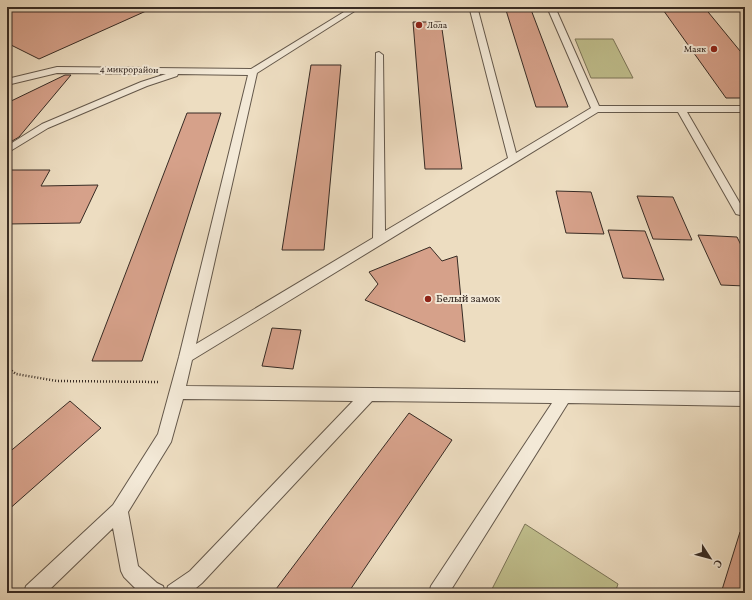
<svg xmlns="http://www.w3.org/2000/svg" width="752" height="600" font-family="Vollkorn,serif">
	<style>
		.green { fill: #c0bf8d; stroke: #7c7558 }
		.building { fill: #d6a18a; stroke: #372b24 }
		.lines { fill: none; stroke-linecap: round; stroke-linejoin: round }
		.lane-casing { stroke: #64584b; stroke-width: 2 }
		.path { stroke: #372b24; stroke-width: 2.5; stroke-dasharray: 1 2; stroke-linecap: butt }
		.lane { fill: #f3e9d7; fill-rule: evenodd }
		.poi-dot { fill: #8f2418; stroke: #f3e9d7; stroke-width: 1.5 }
		.labels { text-anchor: middle; dominant-baseline: central; stroke-width: 4; stroke-linejoin: round; paint-order: stroke }
		.far-poi-label { font-size: 9px; fill: #372b24; stroke: #f3e9d7; text-anchor: start }
		.far-street-label { font-size: 9px; fill: #372b24; stroke: #f3e9d7 }
		.poi-label { font-size: 11px; fill: #372b24; stroke: #f3e9d7; text-anchor: start }
	</style>
	<rect width="100%" height="100%" fill="#edddc1"/>
	<filter id="stains"><feTurbulence type="fractalNoise" baseFrequency=".005" numOctaves="4"/><feColorMatrix values="0 0 0 0 .2 0 0 0 0 .09 0 0 0 0 .02 0 0 0 .5 -.17"/></filter>
	<radialGradient id="worn" r=".72"><stop offset=".6" stop-color="#630" stop-opacity="0"/><stop offset="1" stop-color="#630" stop-opacity=".3"/></radialGradient>
	<path class="green" d="M 575,39 L 613,39 L 633,78 L 591,78 Z
		M 525,524 L 618,584 L 615,593 L 490,593 Z"/>
	<path class="building" d="M 7,7 L 155,7 L 39,59 L 7,43 Z
		M 505,7 L 530,7 L 568,107 L 536,107 Z
		M 661,7 L 704,7 L 745,57 L 745,98 L 726,98 Z
		M 413,22 L 441,22 L 462,169 L 425,169 Z
		M 311,65 L 341,65 L 324,250 L 282,250 Z
		M 65,75 L 71,75 L 19,137 L 7,144 L 7,103 Z
		M 187,113 L 221,113 L 142,361 L 92,361 Z
		M 7,170 L 50,170 L 41,186 L 98,185 L 80,223 L 7,224 Z
		M 556,191 L 591,192 L 604,234 L 566,233 Z
		M 637,196 L 673,197 L 692,240 L 653,239 Z
		M 608,230 L 645,231 L 664,280 L 623,278 Z
		M 698,235 L 737,237 L 745,253 L 745,286 L 721,285 Z
		M 430,247 L 442,261 L 457,256 L 465,342 L 365,300 L 378,284 L 369,272 Z
		M 272,328 L 301,330 L 293,369 L 262,366 Z
		M 70,401 L 101,428 L 7,511 L 7,454 Z
		M 409,413 L 452,440 L 348,593 L 273,593 Z
		M 740,532 L 745,533 L 745,593 L 721,593 Z"/>
	<g class="lines">
		<defs>
			<path id="lane" d="M 352,7 L 361,7 L 257,73 L 196,344 L 373,238 L 376,53 L 379,52 L 383,55 L 385,231 L 508,158 L 470,10 L 474,8 L 478,10 L 516,153 L 591,108 L 547,7 L 555,7 L 599,106 L 745,106 L 745,112 L 687,112 L 745,212 L 740,215 L 736,214 L 678,112 L 598,112 L 192,360 L 186,386 L 745,392 L 745,406 L 568,403 L 449,593 L 429,593 L 431,586 L 552,403 L 372,401 L 202,583 L 190,593 L 166,593 L 168,586 L 190,571 L 353,401 L 183,399 L 171,442 L 128,512 L 138,566 L 157,583 L 163,586 L 165,593 L 140,593 L 124,577 L 121,571 L 113,528 L 46,593 L 24,593 L 26,586 L 113,505 L 158,434 L 179,357 L 248,75 L 178,74 L 177,76 L 147,86 L 48,128 L 7,153 L 7,146 L 42,124 L 141,82 L 166,74 L 57,73 L 7,85 L 7,79 L 57,67 L 251,69 Z"/>
		</defs>
		<use href="#lane" class="lane-casing"/>
		<path class="path" d="M 7,367 L 16,374 L 57,381 L 159,382"/>
		<use href="#lane" class="lane"/>
	</g>
	<g class="poi-dot">
		<circle cx="419" cy="25" r="4"/>
		<circle cx="714" cy="49" r="4"/>
		<circle cx="428" cy="299" r="4"/>
	</g>
	<g class="labels">
		<g class="far-poi-label">
			<text x="427" y="25">Лола</text>
			<text x="706" y="49" text-anchor="end">Маяк</text>
		</g>
		<g class="far-street-label">
			<text transform="translate(129 70) rotate(1)">4 микрорайон</text>
		</g>
		<g class="poi-label">
			<text x="436" y="299">Белый замок</text>
		</g>
	</g>
	<rect width="752" height="600" fill="none" stroke="#edddc1" stroke-width="24"/>
	<rect x="8" y="8" width="736" height="584" fill="none" stroke="#372b24" stroke-width="2"/>
	<rect x="12" y="12" width="728" height="576" fill="none" stroke="#372b24"/>
	<g transform="translate(710 558) rotate(126)" stroke="#f3e9d7" stroke-width="3" paint-order="stroke">
	<path d="M0-3L7 15L0 10L-7 15Z" fill="#372b24"/>
	<text y="-6" font-size="11" font-weight="bold" text-anchor="middle" fill="#372b24">С</text>
	</g>
	<rect width="100%" height="100%" filter="url(#stains)"/>
	<rect width="100%" height="100%" fill="url(#worn)"/>
</svg>
